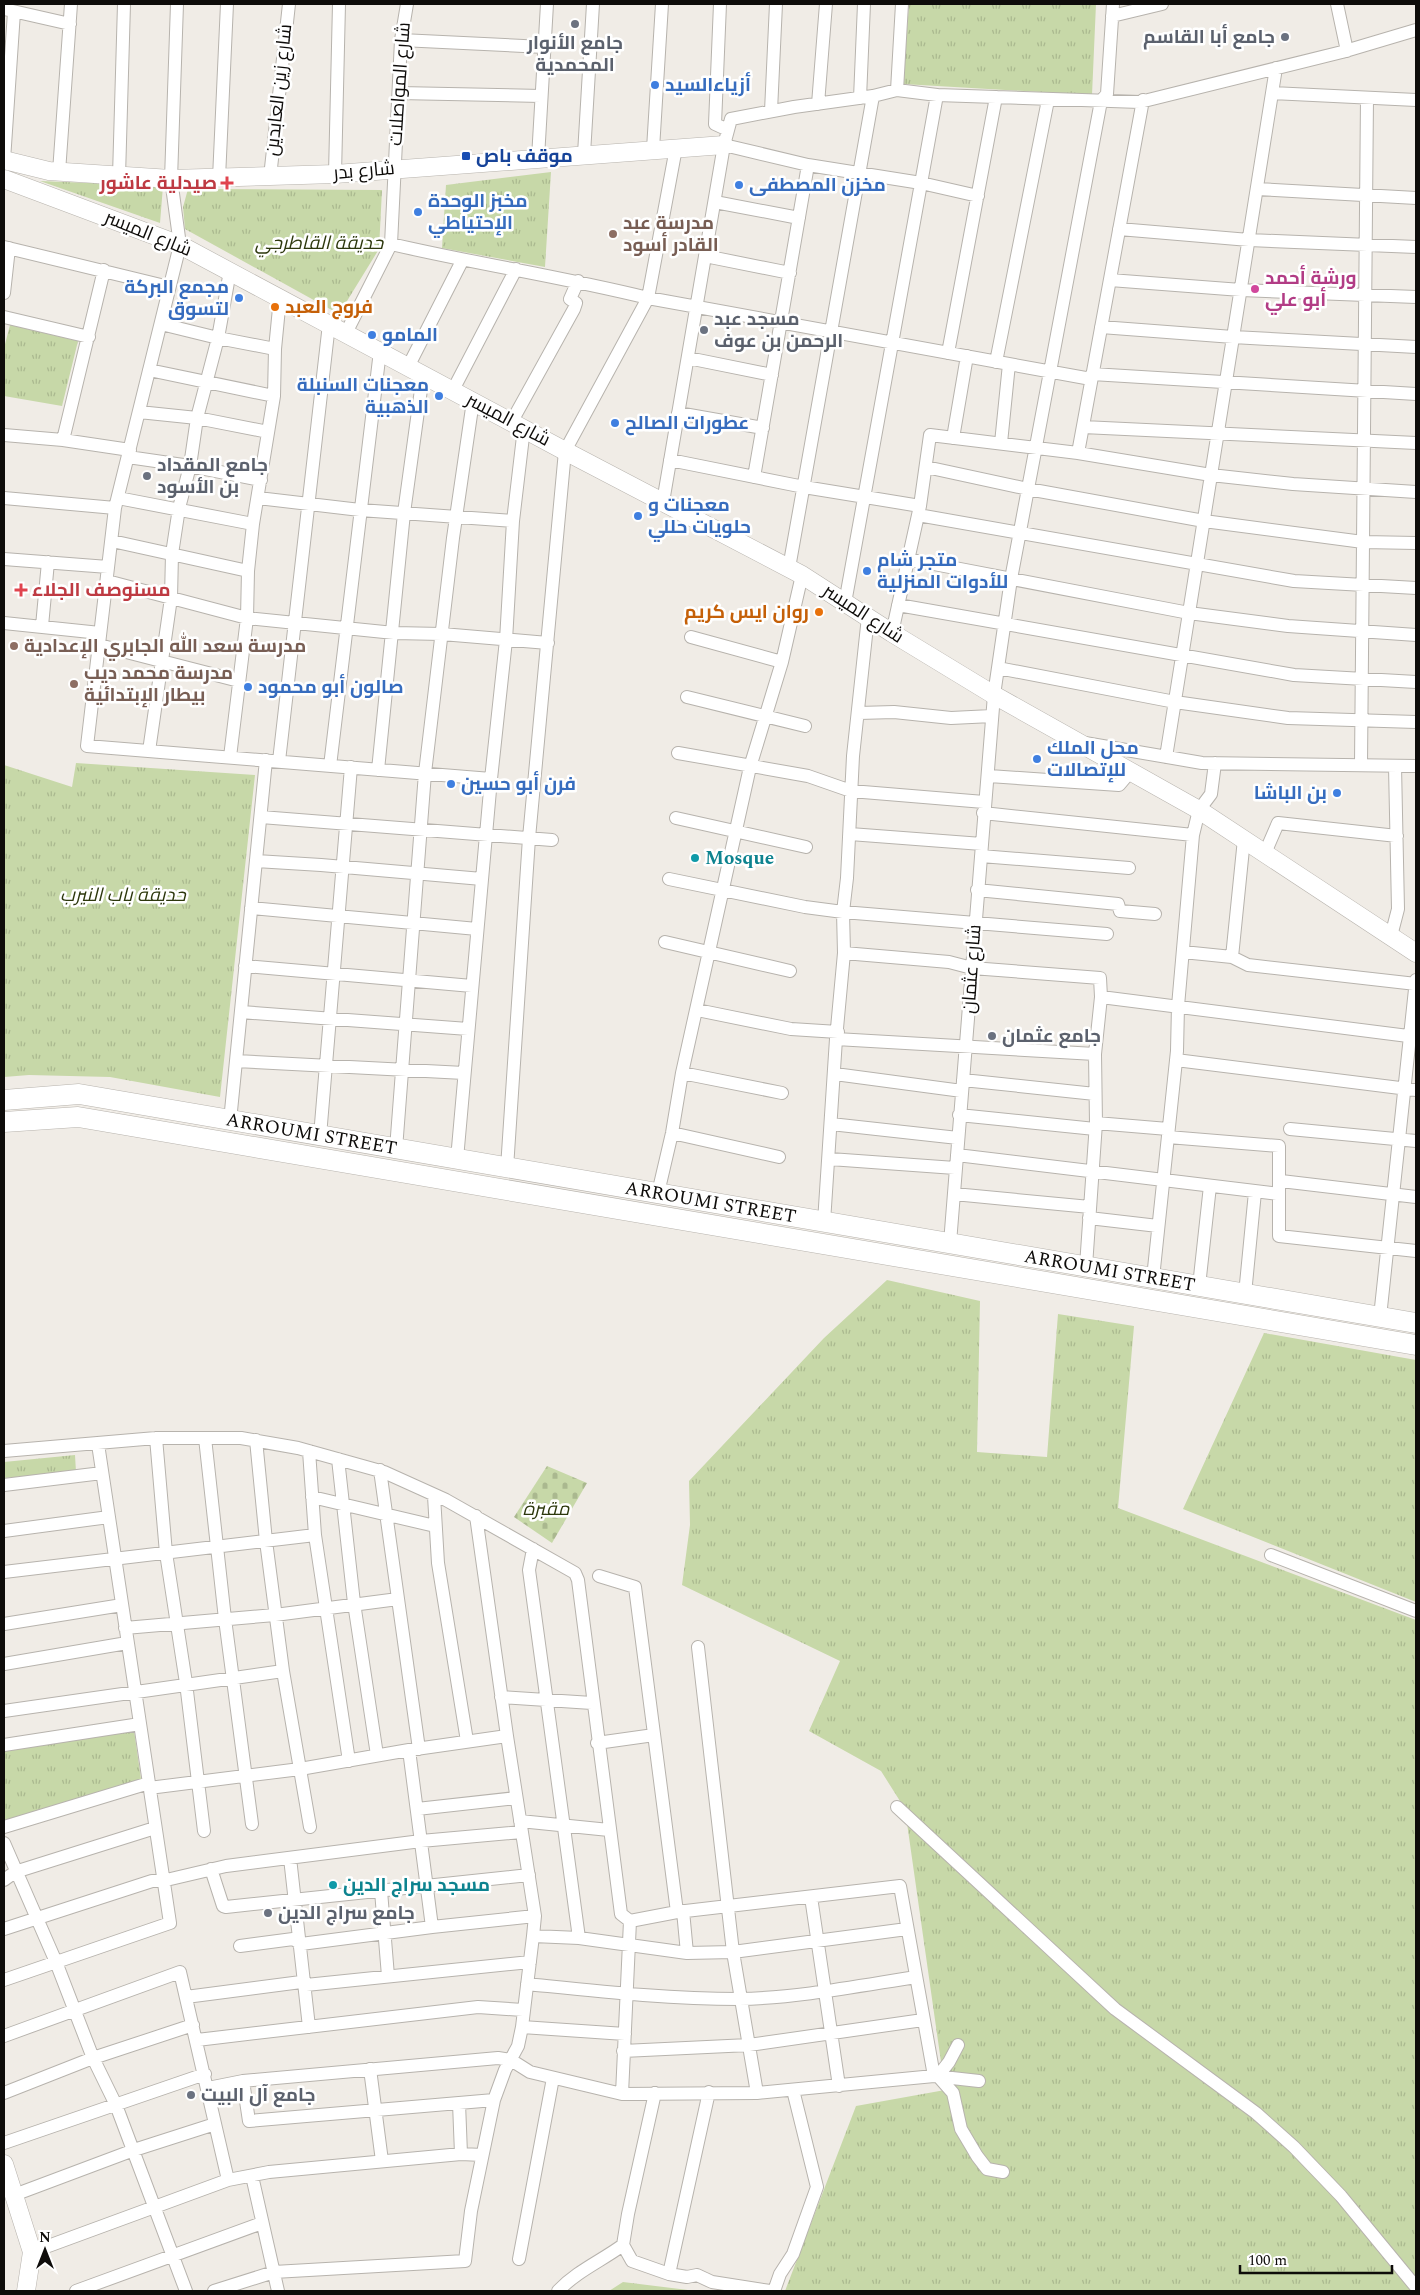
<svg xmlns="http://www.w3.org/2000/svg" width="1420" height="2295" font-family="Spectral,Cairo,serif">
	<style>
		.grass { fill: url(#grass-tufts) }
		.cemetery { fill: url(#cemetery-stones) }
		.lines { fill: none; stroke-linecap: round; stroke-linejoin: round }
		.street-casing { stroke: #b7b3ad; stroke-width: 14 }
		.secondary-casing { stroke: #b7b3ad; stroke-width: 19 }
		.primary-casing { stroke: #b7b3ad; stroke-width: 21 }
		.street { stroke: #fff; stroke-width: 12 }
		.secondary { stroke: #fff; stroke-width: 18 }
		.primary { stroke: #fff; stroke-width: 20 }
		.worship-dot { fill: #6b7280; stroke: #fff; stroke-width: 2 }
		.shop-dot { fill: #3f7fe0; stroke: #fff; stroke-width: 2 }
		.transit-dot { fill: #1a4fb4; stroke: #fff; stroke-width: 2 }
		.health-dot { fill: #e0444e; stroke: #fff; stroke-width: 2 }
		.education-dot { fill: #8d6e63; stroke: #fff; stroke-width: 2 }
		.hotel-dot { fill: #d1479c; stroke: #fff; stroke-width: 2 }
		.food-dot { fill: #e8710a; stroke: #fff; stroke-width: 2 }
		.culture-dot { fill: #0f9aa8; stroke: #fff; stroke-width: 2 }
		.labels { text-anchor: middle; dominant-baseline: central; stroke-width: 5; stroke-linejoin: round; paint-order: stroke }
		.worship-label { font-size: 19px; font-weight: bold; fill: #5b616d; stroke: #fff; text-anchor: start }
		.street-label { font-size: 19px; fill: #0e0c0a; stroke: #fff }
		.shop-label { font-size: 19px; font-weight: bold; fill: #366cbe; stroke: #fff; text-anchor: start }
		.transit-label { font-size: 19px; font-weight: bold; fill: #164399; stroke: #fff; text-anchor: start }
		.health-label { font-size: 19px; font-weight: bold; fill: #be3a42; stroke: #fff; text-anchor: end }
		.education-label { font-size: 19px; font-weight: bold; fill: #785e54; stroke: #fff; text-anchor: start }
		.park-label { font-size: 19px; font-style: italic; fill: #2d380d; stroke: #fff }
		.hotel-label { font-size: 19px; font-weight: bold; fill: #b23c85; stroke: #fff; text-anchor: start }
		.food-label { font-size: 19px; font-weight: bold; fill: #c56008; stroke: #fff; text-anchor: start }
		.culture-label { font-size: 19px; font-weight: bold; fill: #0d838f; stroke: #fff; text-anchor: start }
	</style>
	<defs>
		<pattern id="grass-tufts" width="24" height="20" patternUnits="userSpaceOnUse" patternTransform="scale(1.25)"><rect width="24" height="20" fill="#c7d8a8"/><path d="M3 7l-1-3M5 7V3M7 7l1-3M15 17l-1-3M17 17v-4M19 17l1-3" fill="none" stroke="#aab88f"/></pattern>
		<pattern id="cemetery-stones" width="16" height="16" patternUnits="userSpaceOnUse" patternTransform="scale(1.25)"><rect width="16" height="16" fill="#c7d8a8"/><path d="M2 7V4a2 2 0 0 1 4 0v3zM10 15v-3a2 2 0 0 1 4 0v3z" fill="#aab88f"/></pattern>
	</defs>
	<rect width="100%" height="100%" fill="#f0ece6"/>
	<path class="grass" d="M 909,4 L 1096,4 L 1092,95 L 903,84 Z
		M 551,172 L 545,267 L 442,248 L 446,185 Z
		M 40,181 L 163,186 L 160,223 Z
		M 188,189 L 382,190 L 379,249 L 339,314 L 185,229 L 183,207 Z
		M 10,325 L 78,341 L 62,406 L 4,396 L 4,348 Z
		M 76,763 L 255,775 L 220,1097 L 110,1077 L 29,1075 L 4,1077 L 4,765 L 72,787 Z
		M 887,1280 L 980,1301 L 977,1452 L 1047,1457 L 1058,1314 L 1134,1326 L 1118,1508 L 1416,1620 L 1416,2291 L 785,2291 L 856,2106 L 945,2090 L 905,1809 L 881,1771 L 809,1731 L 840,1661 L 682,1585 L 690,1525 L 689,1481 L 824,1338 Z
		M 1264,1333 L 1416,1360 L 1416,1602 L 1183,1509 Z
		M 75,1455 L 76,1472 L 4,1478 L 4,1462 Z
		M 134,1730 L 141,1779 L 4,1822 L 4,1751 Z
		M 623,2282 L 688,2290 L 692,2291 L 609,2291 Z"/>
	<path class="cemetery" d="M 547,1466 L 587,1483 L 552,1543 L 514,1517 Z"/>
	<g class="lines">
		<defs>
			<path id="street" d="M 177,4 L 171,179 L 180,245 L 115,508 L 87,746 L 491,779
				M 720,4 L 715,124 L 728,130
				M 1337,4 L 1347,51
				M 4,9 L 70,24
				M 1112,16 L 1162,4
				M 401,40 L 544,47
				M 897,90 L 902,4
				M 399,93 L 541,96
				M 1272,93 L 1416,100
				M 860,98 L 864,4
				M 818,104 L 826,4
				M 771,111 L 776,4
				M 724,145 L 808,165 L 921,183 L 978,196
				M 653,149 L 662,4
				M 584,154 L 593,4
				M 538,158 L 547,4
				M 4,160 L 14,12
				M 59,172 L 71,4
				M 335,174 L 339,4
				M 119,176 L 124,4
				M 270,177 L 289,4
				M 219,178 L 227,4
				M 1257,189 L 1416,198
				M 715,202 L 799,218
				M 1119,229 L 1249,240 L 1416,247
				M 391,244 C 477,264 563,277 648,298 L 1091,379
				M 4,247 L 169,287
				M 705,256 L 790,273
				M 1110,280 L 1241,290 L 1416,297
				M 4,293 L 9,248
				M 4,317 L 89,337
				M 161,324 L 218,338 L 275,349
				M 1101,327 L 1233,337 L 1416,347
				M 346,333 L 391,244 L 401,40 L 407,4
				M 948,353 L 996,97
				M 688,358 L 772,375
				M 996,362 L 1048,100
				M 408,367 L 462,261
				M 149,370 L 274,396
				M 1092,374 L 1416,394
				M 453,390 L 516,269
				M 139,412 L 197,418 L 268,432
				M 678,413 L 763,428
				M 512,421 L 574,309 L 576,303 L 570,299 L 578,281
				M 1083,427 L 1416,443
				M 4,435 L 63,440 L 130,450
				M 953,438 L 967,356
				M 63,440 L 104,270
				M 1001,443 L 1009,364
				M 1078,453 L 1143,100
				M 128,457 L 190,466 L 261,480
				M 670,460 L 804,487 L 920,506
				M 926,467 L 1028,489 L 1204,521 L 1363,542 L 1416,543
				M 754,477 L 808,165
				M 4,498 L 115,508
				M 118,498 L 253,524
				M 258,498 L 360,510 L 513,521
				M 663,502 L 724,145 L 731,119 L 794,107 L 873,96 L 897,90 L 937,95 L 1140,102 L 1342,52 L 1416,30
				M 918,515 L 1294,581 L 1416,588
				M 112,541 L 248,571
				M 4,559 L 108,567
				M 908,559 L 1189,613 L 1288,626 L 1416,635
				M 789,568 L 873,96
				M 107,581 L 247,618 L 394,633 L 442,634 L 548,643
				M 845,603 L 937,95
				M 898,605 L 1294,675 L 1416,682
				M 4,623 L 100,633
				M 42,626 L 48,562
				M 892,633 L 920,506 L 930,435 L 1078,453 L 1211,475 L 1293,484 L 1416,492
				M 691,637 L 782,662
				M 99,645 L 239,681
				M 998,668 L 1175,702 L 1288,718 L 1416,722
				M 687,697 L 805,726
				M 859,713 L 894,712 L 951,718 L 992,716
				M 1085,743 L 1202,763 L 1416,766
				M 149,751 L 171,598 L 172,554 L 179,508 L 190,466 L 197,418 L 218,338 L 230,271
				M 678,753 L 808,776 L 851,791 L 984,802
				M 230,757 L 247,618 L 248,571 L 253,524 L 274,396 L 275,349 L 280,298
				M 1166,757 L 1276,68
				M 279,761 L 329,324
				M 1361,765 L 1367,98
				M 330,766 L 380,351
				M 378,770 L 404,513 L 423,375
				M 989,776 L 1119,785 L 1130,772
				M 983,813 L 1193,835
				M 261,817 L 552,840
				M 676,818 L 806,847
				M 850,834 L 982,844
				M 1265,853 L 1278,823 L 1397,836
				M 981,856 L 1129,868
				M 256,861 L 321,865 L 482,879
				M 669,879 L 805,907 L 843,912 L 1107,934
				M 977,890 L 1118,904 L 1120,911 L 1155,914
				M 251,908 L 477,929
				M 1391,936 L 1398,909 L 1395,766
				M 665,942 L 790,971
				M 1183,952 L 1232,957 L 1248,965 L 1416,984
				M 844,953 L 949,962 L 972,968 L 1100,978 L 1101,997 L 1095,1054 L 1096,1123 L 1086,1266
				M 1232,957 L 1244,839
				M 245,966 L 472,986
				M 1101,997 L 1416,1037
				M 697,1010 L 791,1029 L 838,1032
				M 241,1012 L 468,1029
				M 836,1039 L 1095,1054
				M 1176,1060 L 1416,1090
				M 236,1061 L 464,1073
				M 682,1073 L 782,1093
				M 835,1074 L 962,1091
				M 963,1080 L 1095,1094
				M 959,1115 L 1095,1129
				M 230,1121 L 266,760
				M 1096,1123 L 1168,1129
				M 831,1124 L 958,1138
				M 1290,1129 L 1416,1141
				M 672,1133 L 779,1157
				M 320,1136 L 351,767
				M 1168,1137 L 1279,1146 L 1279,1236 L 1416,1251
				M 396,1149 L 425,773 L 453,538 L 473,401
				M 957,1155 L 1279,1194
				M 457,1159 L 491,779 L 506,640 L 513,521 L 524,428
				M 830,1159 L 955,1168
				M 507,1168 L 529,838 L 565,451 L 648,298 L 676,148
				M 1281,1181 L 1416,1197
				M 658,1193 L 672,1133 L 682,1073 L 750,767 L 782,662 L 802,575
				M 954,1194 L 1090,1207
				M 1089,1218 L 1158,1226
				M 824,1222 L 836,1039 L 844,953 L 843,912 L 847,878 L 853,756 L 868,617
				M 950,1243 L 994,695 L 1011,579 L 1101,101 L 1107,94 L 1113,4
				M 1153,1278 L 1177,1051 L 1178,1006 L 1193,835 L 1199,810 L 1211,794 L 1215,763
				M 1199,1286 L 1210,1186
				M 1245,1294 L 1255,1192
				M 1380,1317 L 1416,980
				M 156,1438 L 166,1553 L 186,1683 L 204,1831
				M 205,1438 L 225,1619 L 252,1824
				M 256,1440 L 266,1541 L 283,1671 L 310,1827
				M 4,1451 L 156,1438 L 241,1438 L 298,1448 L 384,1472 L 446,1500 L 575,1573 L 578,1580 L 621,1914 L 630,1921 L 677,1912 L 900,1886 L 934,2076
				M 309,1451 L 315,1535 L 349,1761
				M 338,1459 L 354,1603 L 377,1755
				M 380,1470 L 419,1749
				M 4,1485 L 102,1473
				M 434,1496 L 438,1563 L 467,1741
				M 312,1497 L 435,1526
				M 476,1516 L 507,1736 L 535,1916 L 533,1936 L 579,1938 L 687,1953 L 733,1952 L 907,1929
				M 4,1531 L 109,1517
				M 533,1549 L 529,1570 L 579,1938
				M 1271,1555 L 1416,1611
				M 4,1572 L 315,1535
				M 599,1576 L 635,1587 L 677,1912
				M 4,1624 L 122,1605
				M 125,1628 L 275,1615 L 398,1599
				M 698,1647 L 733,1952 L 757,2093
				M 4,1664 L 127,1643
				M 501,1697 L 592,1703
				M 4,1711 L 283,1671
				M 507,1736 L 409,1750 L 432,1927 L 535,1916
				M 597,1743 L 654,1735
				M 4,1745 L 140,1724
				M 149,1788 L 300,1769 L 409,1750
				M 897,1807 L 1115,2009 L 1256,2113 L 1294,2147 L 1341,2196 L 1416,2287
				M 417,1809 L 516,1798
				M 520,1821 L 609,1830
				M 4,1827 L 149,1783
				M 4,1843 L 56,1962 L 93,2058 L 116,2105 L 186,2291
				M 290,1858 L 309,2027
				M 211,1869 L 223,1906 L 226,1907 L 529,1875
				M 4,1880 L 15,1872 L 155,1828
				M 381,1891 L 388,1976
				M 811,1897 L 839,2086
				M 683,1911 L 687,1953
				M 4,1929 L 152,1881 L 162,1881 L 226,1866 L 421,1841 L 522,1832
				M 240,1946 L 293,1939 L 301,1944 L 432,1927
				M 4,1980 L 170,1923 L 98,1444
				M 527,1984 C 597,1991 668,1999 739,1999 C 797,1998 858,1986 916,1977
				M 186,1997 L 301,1982 L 306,1985 L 530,1962
				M 522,2027 L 625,2034
				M 4,2036 L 180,1972 L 228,2180
				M 197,2040 L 478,2007 L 523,2010
				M 958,2045 L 949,2062 L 938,2076 L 953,2093 L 961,2129 L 977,2156 L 987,2169 L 1003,2172
				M 623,2051 L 749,2045 L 923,2020
				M 370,2069 L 382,2161
				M 243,2081 L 249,2121 L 494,2100
				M 208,2088 L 243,2081 L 498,2058 L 511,2060 L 530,2072 L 622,2094 L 757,2093 L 934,2076 L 979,2081
				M 4,2093 L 93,2058 L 193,2025
				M 622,2094 L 630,1921
				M 459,2103 L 461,2154
				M 4,2143 L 205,2074
				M 252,2176 L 278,2291
				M 14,2195 L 134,2150 L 215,2124
				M 623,2245 L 632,2261 L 669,2274 L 687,2277 L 697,2275 L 712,2282 L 770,2291
				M 32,2252 L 228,2180 L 269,2172 L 461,2154 L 482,2155
				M 519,2259 L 553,2078
				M 669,2274 L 709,2092
				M 76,2291 L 262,2223
				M 214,2291 L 274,2272 L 465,2261 L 471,2211 L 494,2100 L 505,2070 L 518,2046 L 522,2027 L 533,1936
				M 558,2291 C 577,2271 601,2261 623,2245 L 628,2214 L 655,2093
				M 774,2291 L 780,2274 L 793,2254 L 817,2187 L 793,2090"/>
			<path id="secondary" d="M 4,160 L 49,171 L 171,179 L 335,174 L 724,145
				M 4,179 L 180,245 L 565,451 L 802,575 L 892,633 L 994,695 L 1199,810 L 1416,953
				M 4,2164 L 32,2252 L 26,2291"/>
			<g id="primary">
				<path id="s1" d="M 4,1100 L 79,1094 L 1416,1323"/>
				<path d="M 4,1122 L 78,1117 L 1416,1345"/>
			</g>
		</defs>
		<use href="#street" class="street-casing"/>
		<use href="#secondary" class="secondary-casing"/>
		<use href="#primary" class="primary-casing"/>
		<use href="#street" class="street"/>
		<use href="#secondary" class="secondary"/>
		<use href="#primary" class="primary"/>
	</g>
	<g class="worship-dot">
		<circle cx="575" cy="24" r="5"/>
		<circle cx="1285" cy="37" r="5"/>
		<circle cx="704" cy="330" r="5"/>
		<circle cx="147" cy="476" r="5"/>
		<circle cx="992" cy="1036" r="5"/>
		<circle cx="268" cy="1913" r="5"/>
		<circle cx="191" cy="2095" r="5"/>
	</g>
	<g class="shop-dot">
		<circle cx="655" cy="85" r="5"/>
		<circle cx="739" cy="185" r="5"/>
		<circle cx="418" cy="212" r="5"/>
		<circle cx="239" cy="298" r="5"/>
		<circle cx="372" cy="335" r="5"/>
		<circle cx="439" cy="396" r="5"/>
		<circle cx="615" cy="423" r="5"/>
		<circle cx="638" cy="516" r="5"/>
		<circle cx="867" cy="571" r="5"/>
		<circle cx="248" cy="687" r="5"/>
		<circle cx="1037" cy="759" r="5"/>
		<circle cx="451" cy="784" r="5"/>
		<circle cx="1337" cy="793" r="5"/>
	</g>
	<rect class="transit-dot" x="461" y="151" width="10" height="10" rx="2.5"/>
	<g class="health-dot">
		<path d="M224.5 175.5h5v5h5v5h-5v5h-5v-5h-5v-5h5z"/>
		<path d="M18.5 582.5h5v5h5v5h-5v5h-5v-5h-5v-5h5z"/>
	</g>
	<g class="education-dot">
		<circle cx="613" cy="234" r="5"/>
		<circle cx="14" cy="646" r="5"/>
		<circle cx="74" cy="684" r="5"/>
	</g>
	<circle class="hotel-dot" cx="1255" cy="289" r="5"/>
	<g class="food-dot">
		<circle cx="275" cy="307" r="5"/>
		<circle cx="819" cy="612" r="5"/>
	</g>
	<g class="culture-dot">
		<circle cx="695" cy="858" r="5"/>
		<circle cx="333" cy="1885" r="5"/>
	</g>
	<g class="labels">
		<g class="worship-label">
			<text x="1275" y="37" text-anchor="end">جامع أبا القاسم</text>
			<text x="575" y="43" text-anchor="middle">جامع الأنوار<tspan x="575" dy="22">المحمدية</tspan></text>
			<text x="714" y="319">مسجد عبد<tspan x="714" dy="22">الرحمن بن عوف</tspan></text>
			<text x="157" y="465">جامع المقداد<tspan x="157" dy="22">بن الأسود</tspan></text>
			<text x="1002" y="1036">جامع عثمان</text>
			<text x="278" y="1913">جامع سراج الدين</text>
			<text x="201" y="2095">جامع آل البيت</text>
		</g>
		<g class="street-label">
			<text transform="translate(400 84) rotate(-86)">شارع المواصلات</text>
			<text transform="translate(279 90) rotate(-84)">شارع زين العابدين</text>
			<text transform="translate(364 171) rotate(-5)">شارع بدر</text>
			<text transform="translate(148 234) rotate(22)">شارع الميسر</text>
			<text transform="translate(508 420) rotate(28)">شارع الميسر</text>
			<text transform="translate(863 614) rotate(33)">شارع الميسر</text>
			<text transform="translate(972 969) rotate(-86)">شارع عثمان</text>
			<text stroke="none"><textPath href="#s1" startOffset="311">ARROUMI STREET</textPath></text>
			<text stroke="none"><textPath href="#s1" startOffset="716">ARROUMI STREET</textPath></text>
			<text stroke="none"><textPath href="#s1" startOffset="1121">ARROUMI STREET</textPath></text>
		</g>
		<g class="shop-label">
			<text x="665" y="85">أزياءالسيد</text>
			<text x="749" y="185">مخزن المصطفى</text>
			<text x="428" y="201">مخبز الوحدة<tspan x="428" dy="22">الإحتياطي</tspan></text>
			<text x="229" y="287" text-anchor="end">مجمع البركة<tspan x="229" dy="22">لتسوق</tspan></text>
			<text x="382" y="335">المامو</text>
			<text x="429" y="385" text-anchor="end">معجنات السنبلة<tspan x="429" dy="22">الذهبية</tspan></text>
			<text x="625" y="423">عطورات الصالح</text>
			<text x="648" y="505">معجنات و<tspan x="648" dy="22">حلويات حللي</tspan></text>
			<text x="877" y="560">متجر شام<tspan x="877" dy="22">للأدوات المنزلية</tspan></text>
			<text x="258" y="687">صالون أبو محمود</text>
			<text x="1047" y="748">محل الملك<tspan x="1047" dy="22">للإتصالات</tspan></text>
			<text x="461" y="784">فرن أبو حسين</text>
			<text x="1327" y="793" text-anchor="end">بن الباشا</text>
		</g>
		<g class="transit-label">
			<text x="476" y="156">موقف باص</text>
		</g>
		<g class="health-label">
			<text x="217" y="183">صيدلية عاشور</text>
			<text x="32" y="590" text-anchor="start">مسنوصف الجلاء</text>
		</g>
		<g class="education-label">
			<text x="623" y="223">مدرسة عبد<tspan x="623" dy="22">القادر أسود</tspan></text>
			<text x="24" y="646">مدرسة سعد الله الجابري الإعدادية</text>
			<text x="84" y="673">مدرسة محمد ديب<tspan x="84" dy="22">بيطار الإبتدائية</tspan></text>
		</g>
		<g class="park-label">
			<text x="319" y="243">حديقة القاطرجي</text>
			<text x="123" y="895">حديقة باب النيرب</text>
			<text x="546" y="1509">مقبرة</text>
		</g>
		<g class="hotel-label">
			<text x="1265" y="278">ورشة أحمد<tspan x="1265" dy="22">أبو علي</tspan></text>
		</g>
		<g class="food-label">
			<text x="285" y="307">فروج العبد</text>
			<text x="809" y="612" text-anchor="end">روان ايس كريم</text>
		</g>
		<g class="culture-label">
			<text x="705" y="858">Mosque</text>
			<text x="343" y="1885">مسجد سراج الدين</text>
		</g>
	</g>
	<rect width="1420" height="2295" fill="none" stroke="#0e0c0a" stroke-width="10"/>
	<g transform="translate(45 2250)" stroke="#ffffff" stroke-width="4" paint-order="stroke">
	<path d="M0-4L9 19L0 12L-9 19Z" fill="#0e0c0a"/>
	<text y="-8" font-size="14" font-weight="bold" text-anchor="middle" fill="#0e0c0a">N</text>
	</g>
	<path d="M1240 2265v8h152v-8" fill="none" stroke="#0e0c0a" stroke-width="2.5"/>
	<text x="1248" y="2265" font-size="15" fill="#0e0c0a" stroke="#ffffff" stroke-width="4" paint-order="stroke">100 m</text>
</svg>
